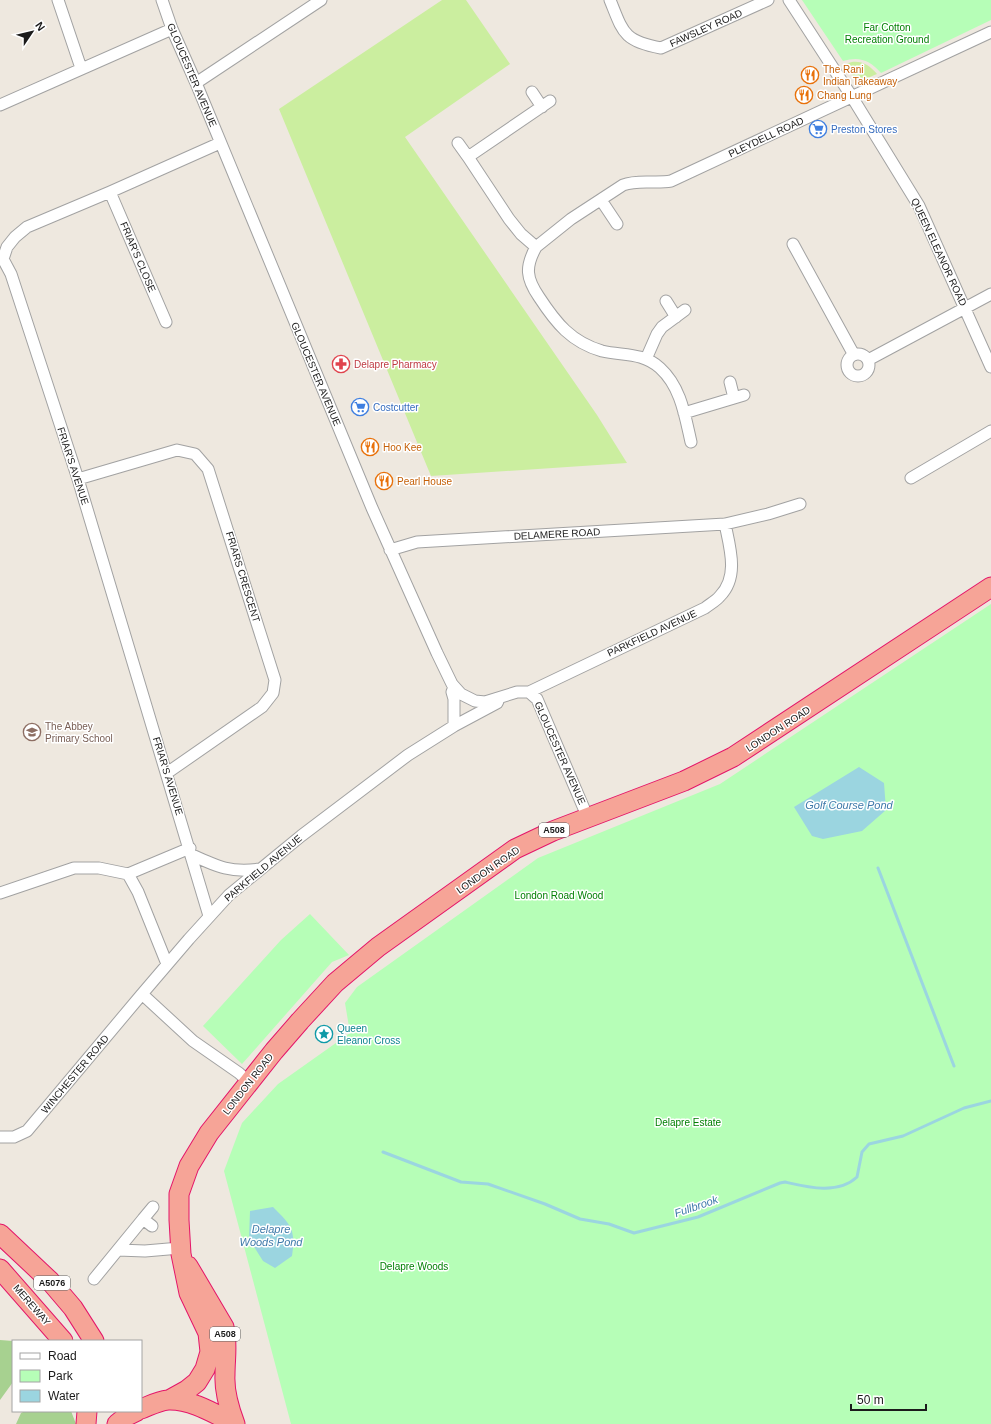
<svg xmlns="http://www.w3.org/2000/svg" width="991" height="1424" font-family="Arial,sans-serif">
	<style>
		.grass { fill: #cbee9f }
		.forest { fill: #a7d190 }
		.park { fill: #b6feb7 }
		.water { fill: #9bd5e0 }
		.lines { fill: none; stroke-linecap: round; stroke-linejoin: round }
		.stream { stroke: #9bd5e0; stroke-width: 3 }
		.minor-casing { stroke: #a2a2a2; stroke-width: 13 }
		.trunk-casing { stroke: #e41569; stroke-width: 21 }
		.minor { stroke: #fff; stroke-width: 11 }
		.trunk { stroke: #f6a497; stroke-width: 19 }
		.labels { text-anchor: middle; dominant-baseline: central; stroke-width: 3; stroke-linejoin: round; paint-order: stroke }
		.shield { fill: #fff; stroke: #5f5f5f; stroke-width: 1 }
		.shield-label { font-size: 9px; font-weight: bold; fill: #1b1b1b }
		.park-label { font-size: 10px; fill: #028004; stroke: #fff }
		.street-label { font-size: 10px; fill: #1b1b1b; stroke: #fff }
		.food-label { font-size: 10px; fill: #c56008; stroke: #fff; text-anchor: start }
		.shop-label { font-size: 10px; fill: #366cbe; stroke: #fff; text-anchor: start }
		.health-label { font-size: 10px; fill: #be3a42; stroke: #fff; text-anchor: start }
		.education-label { font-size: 10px; fill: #785e54; stroke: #fff; text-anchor: start }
		.culture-label { font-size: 10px; fill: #0d838f; stroke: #fff; text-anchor: start }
		.water-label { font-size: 11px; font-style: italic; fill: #3f7aaa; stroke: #fff }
	</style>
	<rect width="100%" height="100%" fill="#eee8df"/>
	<path class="grass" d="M 442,0 L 466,0 L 510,64 L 405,137 L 597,415 L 627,463 L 431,476 L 279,109 Z
		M 852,62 C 863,61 870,66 877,74 C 856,83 858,84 845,64 Z"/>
	<path class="forest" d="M 0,1340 L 13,1341 L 13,1382 L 0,1400 Z
		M 25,1411 L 71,1411 L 76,1424 L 16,1424 L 21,1413 Z"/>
	<path class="park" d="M 802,0 L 991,0 L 991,20 L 881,73 C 870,60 859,56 843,61 Z
		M 991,604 L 991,1424 L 291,1424 L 224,1171 L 242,1123 L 278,1084 L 350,1033 L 345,1003 L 357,987 L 538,858 L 720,784 Z
		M 310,914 L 349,955 L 332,962 L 242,1064 L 203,1026 L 281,940 Z"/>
	<path class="water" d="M 859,767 L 884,783 L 886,810 L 862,831 L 823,839 L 812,836 L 794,807 Z
		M 273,1207 C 291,1225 296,1229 292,1256 L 275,1268 L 263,1261 L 249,1239 L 250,1211 Z"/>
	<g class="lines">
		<path class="stream" d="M 878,868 L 954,1066
			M 383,1152 L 461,1182 L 488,1184 L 545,1204 L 580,1219 L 609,1224 L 634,1233 L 698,1217 L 780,1183 L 785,1182 C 807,1187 838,1195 857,1177 L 862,1152 L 869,1144 L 903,1136 L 964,1108 L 991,1101"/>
		<defs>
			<path id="minor" d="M 58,0 L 81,68
				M 162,0 L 172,29 L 196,83 L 372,508 L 437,653 L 452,684 L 461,694 L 475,701 L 485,702 L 517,692 L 529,692 L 705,608 C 710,604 716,601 720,596 C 739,577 730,548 725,524
				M 610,0 C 623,32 623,41 661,48 L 768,0
				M 789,0 L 852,97 L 919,206 L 991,367
				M 196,83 L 321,0
				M 532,92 L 542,107
				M 550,101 L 468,157 L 509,219 L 521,234 L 536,247 C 525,267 526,278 539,297 C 556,323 571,342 602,351 C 623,356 642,352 660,368 C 681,387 685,416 691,442
				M 0,105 L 172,29
				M 458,143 L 468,157
				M 110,192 L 166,322
				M 601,200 L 617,224
				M 793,244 L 854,355
				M 536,247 L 571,219 L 623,185 C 638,179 655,184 671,181 L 991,32
				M 666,301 L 676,317
				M847 365a11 11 0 1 1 22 0a11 11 0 1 1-22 0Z
				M 646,359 L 657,334 L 662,327 L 685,310
				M 868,360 L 991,294
				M 730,382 L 734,398
				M 684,413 L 744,395
				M 911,478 L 991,431
				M 78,479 L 177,450 L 195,454 L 208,469 L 275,680 L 273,693 L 262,707 L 167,773
				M 390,550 L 417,542 L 725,524 L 768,514 L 800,504
				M 454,687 L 452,692 L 454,699 L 454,726
				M 529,692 L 537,699 L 588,818
				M 192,855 C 218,867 231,873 260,869
				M 128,874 L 138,892 L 167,964
				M 0,893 L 74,868 L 99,868 L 128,874 L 190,848
				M 209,916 L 78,479 L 11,274 L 3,259 L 7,247 L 15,237 L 27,227 L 110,192 L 220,143
				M 250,1083 L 239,1073 L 193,1041 L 142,994 L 189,939 L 229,895 L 301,836 L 408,755 L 454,726 L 497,703 L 498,701
				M 0,1137 L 14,1137 L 27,1131 L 142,994
				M 152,1226 L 143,1219 L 153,1207
				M 118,1250 L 145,1251 L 180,1248
				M 94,1279 L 143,1219"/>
			<path id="trunk" d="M 0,1234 L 50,1281 L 73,1308 L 94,1341
				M 188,1266 L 224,1327 C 228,1343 225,1358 225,1375 C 224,1392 229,1408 235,1424
				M 0,1269 L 63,1341
				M 169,1400 L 187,1390 L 197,1382 L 205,1369 L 210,1352 L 208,1333 L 189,1293 L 181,1254 L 179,1220 L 179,1194 L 189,1166 L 209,1133 L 274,1051 L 300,1021 L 335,983 L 378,947 L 515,849 L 553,831 L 684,781 L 733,757 L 991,587
				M 141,1409 C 149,1406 158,1401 168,1400 C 191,1399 215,1414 235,1424
				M 86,1424 L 87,1411
				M 117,1424 L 127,1416 L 137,1411"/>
		</defs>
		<use href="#minor" class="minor-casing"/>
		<use href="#trunk" class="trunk-casing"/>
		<use href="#minor" class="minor"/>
		<use href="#trunk" class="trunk"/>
	</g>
	<defs>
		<symbol id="restaurant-ring" viewBox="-11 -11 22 22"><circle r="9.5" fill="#fff" stroke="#e8710a" stroke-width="1.5"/><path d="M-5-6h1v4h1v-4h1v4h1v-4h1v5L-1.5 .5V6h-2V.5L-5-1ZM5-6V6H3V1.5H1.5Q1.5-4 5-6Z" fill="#e8710a"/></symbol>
		<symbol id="supermarket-ring" viewBox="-11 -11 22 22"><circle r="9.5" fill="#fff" stroke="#3f7fe0" stroke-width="1.5"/><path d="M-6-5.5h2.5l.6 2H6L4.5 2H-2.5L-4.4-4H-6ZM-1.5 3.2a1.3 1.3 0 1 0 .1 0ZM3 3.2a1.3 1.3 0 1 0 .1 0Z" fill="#3f7fe0"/></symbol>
		<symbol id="pharmacy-ring" viewBox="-11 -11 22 22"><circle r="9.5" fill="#fff" stroke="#e0444e" stroke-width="1.5"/><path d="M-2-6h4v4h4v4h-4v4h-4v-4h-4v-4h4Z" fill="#e0444e"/></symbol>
		<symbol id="school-ring" viewBox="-11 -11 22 22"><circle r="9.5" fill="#fff" stroke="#8d6e63" stroke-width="1.5"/><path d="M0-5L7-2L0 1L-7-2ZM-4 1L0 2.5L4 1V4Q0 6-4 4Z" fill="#8d6e63"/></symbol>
		<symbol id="sight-ring" viewBox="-11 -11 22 22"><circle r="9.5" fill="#fff" stroke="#0f9aa8" stroke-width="1.5"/><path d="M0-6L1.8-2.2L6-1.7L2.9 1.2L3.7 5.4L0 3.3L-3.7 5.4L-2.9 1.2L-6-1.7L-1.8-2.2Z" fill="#0f9aa8"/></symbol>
	</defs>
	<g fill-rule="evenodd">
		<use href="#restaurant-ring" x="800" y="65" width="20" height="20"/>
		<use href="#restaurant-ring" x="794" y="85" width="20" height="20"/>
		<use href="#supermarket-ring" x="808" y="119" width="20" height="20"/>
		<use href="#pharmacy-ring" x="331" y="354" width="20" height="20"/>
		<use href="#supermarket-ring" x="350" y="397" width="20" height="20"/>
		<use href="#restaurant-ring" x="360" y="437" width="20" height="20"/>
		<use href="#restaurant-ring" x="374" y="471" width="20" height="20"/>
		<use href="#school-ring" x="22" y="722" width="20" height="20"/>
		<use href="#sight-ring" x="314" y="1024" width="20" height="20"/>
	</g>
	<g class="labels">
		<g class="shield">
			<rect x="539" y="823" width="30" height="14" rx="3"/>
			<rect x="34" y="1276" width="36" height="14" rx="3"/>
			<rect x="210" y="1327" width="30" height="14" rx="3"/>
		</g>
		<g class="shield-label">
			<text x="554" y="830">A508</text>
			<text x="52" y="1283">A5076</text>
			<text x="225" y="1334">A508</text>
		</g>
		<g class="park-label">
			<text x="887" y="27">Far Cotton<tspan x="887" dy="12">Recreation Ground</tspan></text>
			<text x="559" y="895">London Road Wood</text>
			<text x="688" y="1122">Delapre Estate</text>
			<text x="414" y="1266">Delapre Woods</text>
		</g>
		<g class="street-label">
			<text transform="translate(706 28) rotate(-24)">FAWSLEY ROAD</text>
			<text transform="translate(192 75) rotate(67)">GLOUCESTER AVENUE</text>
			<text transform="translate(766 137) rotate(-25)">PLEYDELL ROAD</text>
			<text transform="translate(939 252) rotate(65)">QUEEN ELEANOR ROAD</text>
			<text transform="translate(138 257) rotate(67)">FRIAR'S CLOSE</text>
			<text transform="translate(316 374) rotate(67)">GLOUCESTER AVENUE</text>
			<text transform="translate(73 466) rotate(72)">FRIAR'S AVENUE</text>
			<text transform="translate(557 534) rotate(-3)">DELAMERE ROAD</text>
			<text transform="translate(243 577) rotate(73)">FRIARS CRESCENT</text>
			<text transform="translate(652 633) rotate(-25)">PARKFIELD AVENUE</text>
			<text transform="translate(778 729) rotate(-33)">LONDON ROAD</text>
			<text transform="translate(560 753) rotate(66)">GLOUCESTER AVENUE</text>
			<text transform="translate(168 776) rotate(73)">FRIAR'S AVENUE</text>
			<text transform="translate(263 868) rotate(-40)">PARKFIELD AVENUE</text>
			<text transform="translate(488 870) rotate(-35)">LONDON ROAD</text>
			<text transform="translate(75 1074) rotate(-50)">WINCHESTER ROAD</text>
			<text transform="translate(248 1084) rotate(-52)">LONDON ROAD</text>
			<text transform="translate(32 1305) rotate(49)">MEREWAY</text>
		</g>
		<g class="food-label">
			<text x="823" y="69">The Rani<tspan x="823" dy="12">Indian Takeaway</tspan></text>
			<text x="817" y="95">Chang Lung</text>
			<text x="383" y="447">Hoo Kee</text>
			<text x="397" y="481">Pearl House</text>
		</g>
		<g class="shop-label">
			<text x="831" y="129">Preston Stores</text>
			<text x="373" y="407">Costcutter</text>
		</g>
		<g class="health-label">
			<text x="354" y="364">Delapre Pharmacy</text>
		</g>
		<g class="education-label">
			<text x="45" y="726">The Abbey<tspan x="45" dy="12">Primary School</tspan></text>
		</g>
		<g class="culture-label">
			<text x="337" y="1028">Queen<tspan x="337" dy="12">Eleanor Cross</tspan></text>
		</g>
		<g class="water-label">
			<text x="849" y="805">Golf Course Pond</text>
			<text transform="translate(696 1206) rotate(-19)">Fullbrook</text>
			<text x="271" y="1229">Delapre<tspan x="271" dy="13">Woods Pond</tspan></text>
		</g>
	</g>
	<rect x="12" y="1340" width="130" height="72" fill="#ffffff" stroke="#a4a4a4"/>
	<rect x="20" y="1353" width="20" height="6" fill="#ffffff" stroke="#a4a4a4"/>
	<text x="48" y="1360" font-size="12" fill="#1b1b1b">Road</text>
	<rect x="20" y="1370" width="20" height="12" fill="#b6feb7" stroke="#a4a4a4"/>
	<text x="48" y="1380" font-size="12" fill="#1b1b1b">Park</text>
	<rect x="20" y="1390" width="20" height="12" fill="#9bd5e0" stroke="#a4a4a4"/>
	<text x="48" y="1400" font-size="12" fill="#1b1b1b">Water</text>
	<g transform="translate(32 32) rotate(55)" stroke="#ffffff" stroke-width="3" paint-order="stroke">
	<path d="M0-3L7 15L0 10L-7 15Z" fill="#1b1b1b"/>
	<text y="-6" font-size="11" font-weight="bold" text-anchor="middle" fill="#1b1b1b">N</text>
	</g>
	<path d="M851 1404v6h75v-6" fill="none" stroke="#1b1b1b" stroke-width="2"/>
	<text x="857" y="1404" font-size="12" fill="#1b1b1b" stroke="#ffffff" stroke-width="3" paint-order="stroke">50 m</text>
</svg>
